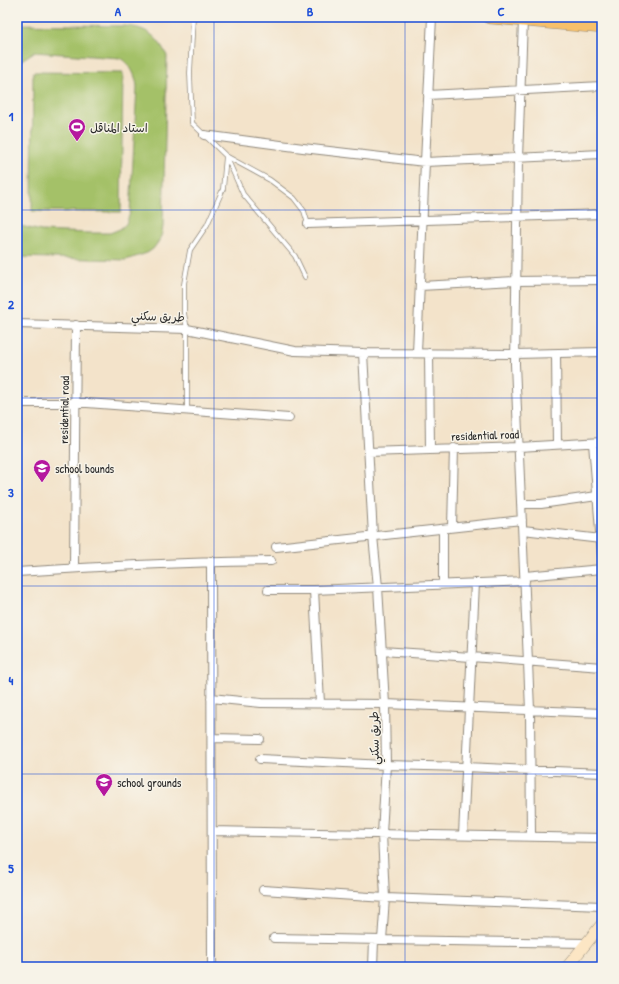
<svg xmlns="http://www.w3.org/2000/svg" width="619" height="984" font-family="'Patrick Hand','Playpen Sans Arabic',sans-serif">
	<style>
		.grass { fill: #a4c168; stroke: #68764a }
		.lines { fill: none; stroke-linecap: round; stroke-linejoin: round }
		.lane-casing { stroke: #8f877a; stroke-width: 5.5 }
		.street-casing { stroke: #8f877a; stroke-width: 10 }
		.secondary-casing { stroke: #8f877a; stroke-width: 12 }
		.primary-casing { stroke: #8f877a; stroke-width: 14 }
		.lane { stroke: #fff; stroke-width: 4 }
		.street { stroke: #fff; stroke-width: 8 }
		.secondary { stroke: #fce6c4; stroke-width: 11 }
		.primary { stroke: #f7c06b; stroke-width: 13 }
		.grid { fill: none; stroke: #1d4ed8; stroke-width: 1; stroke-opacity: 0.55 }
		.labels { text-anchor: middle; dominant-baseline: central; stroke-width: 3; stroke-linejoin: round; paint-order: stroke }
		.poi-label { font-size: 12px; fill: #2b2b2b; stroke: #f7f3e8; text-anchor: start }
		.street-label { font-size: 12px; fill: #2b2b2b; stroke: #f7f3e8 }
		.neatline { fill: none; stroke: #1d4ed8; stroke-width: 1.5 }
		.grid-label { font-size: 13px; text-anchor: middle; font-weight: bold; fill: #1d4ed8 }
	</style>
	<rect width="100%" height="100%" fill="#f7f3e8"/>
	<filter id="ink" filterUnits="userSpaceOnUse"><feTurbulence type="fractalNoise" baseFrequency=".025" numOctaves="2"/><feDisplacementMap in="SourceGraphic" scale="8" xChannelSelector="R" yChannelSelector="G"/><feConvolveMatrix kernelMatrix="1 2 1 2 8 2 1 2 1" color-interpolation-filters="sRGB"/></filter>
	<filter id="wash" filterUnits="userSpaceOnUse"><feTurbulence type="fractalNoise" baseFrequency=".012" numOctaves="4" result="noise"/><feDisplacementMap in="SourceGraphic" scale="16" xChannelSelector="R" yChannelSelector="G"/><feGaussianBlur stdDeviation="0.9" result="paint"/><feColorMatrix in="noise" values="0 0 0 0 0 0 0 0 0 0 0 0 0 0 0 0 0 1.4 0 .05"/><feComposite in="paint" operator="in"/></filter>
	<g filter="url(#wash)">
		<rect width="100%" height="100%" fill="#f3e3ca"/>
		<path class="grass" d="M 17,24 L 126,26 C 148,28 158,37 167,56 L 163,226 L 162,233 L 159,241 L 153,249 L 147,253 L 126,260 L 17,257 L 17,225 L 41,231 L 89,233 L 110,233 L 120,229 L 126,224 L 130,213 L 137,87 C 136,75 130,64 120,58 L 34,52 L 17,63 Z
			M 33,72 L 123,73 L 121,212 L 32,211 Z"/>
	</g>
	<g filter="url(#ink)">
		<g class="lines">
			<defs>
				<path id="lane" d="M 193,17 L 190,73 L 192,123 L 226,156 L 270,180 L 294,198 L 304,211 L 308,224
					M 227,158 L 243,194 L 295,256 L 305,277
					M 187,410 L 187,329 L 184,313 L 184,284 L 190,250 L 207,225 L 223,189 L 226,156"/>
				<path id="street" d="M 523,20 L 518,158 L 515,364 L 528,662 L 530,710 L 531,836
					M 428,95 L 602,86
					M 204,135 L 303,148 L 425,162 L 602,154
					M 308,224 L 602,214
					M 420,286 L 516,281 L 602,280
					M 17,324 L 187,329 L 295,351 L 363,353 L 516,354 L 602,352
					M 363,353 L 373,536 L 378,587 L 385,704 L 386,765 L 382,834 L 385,898 L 382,940
					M 417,353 L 425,162 L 432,17
					M 429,353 L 430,449
					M 556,354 L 557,444
					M 17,403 L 87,403 L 289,418
					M 593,443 L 602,555
					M 368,452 L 519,447 L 602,442
					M 522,504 L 541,504 L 597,496
					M 452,527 L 454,448
					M 443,529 L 443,584
					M 523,530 L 601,539
					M 276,547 L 522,520
					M 211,561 L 212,967
					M 74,568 L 76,325
					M 17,572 C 102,566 186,562 271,561
					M 525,576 L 602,569
					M 268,590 L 314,590 L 525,581
					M 314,590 L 320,703
					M 382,651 L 471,657 L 602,667
					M 211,698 L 261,703 L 385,704 L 602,713
					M 212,738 L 260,739
					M 260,759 L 386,765 L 465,767 L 602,773
					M 212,831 L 602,838
					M 463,835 L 475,583
					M 263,890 L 385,898 L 602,906
					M 274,938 L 382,940 L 587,943
					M 373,967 L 374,940"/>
				<path id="secondary" d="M 567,967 L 602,924"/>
				<path id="primary" d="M 489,17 L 602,27"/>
			</defs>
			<use href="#lane" class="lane-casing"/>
			<use href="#street" class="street-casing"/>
			<use href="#secondary" class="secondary-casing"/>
			<use href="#primary" class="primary-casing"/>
			<use href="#lane" class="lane"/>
			<use href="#street" class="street"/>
			<use href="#secondary" class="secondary"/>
			<use href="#primary" class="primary"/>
		</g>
	</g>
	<path class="grid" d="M 214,17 L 214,967M 405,17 L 405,967M 17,210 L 602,210M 17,398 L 602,398M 17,586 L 602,586M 17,774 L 602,774"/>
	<defs>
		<symbol id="stadium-pin" viewBox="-11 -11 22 30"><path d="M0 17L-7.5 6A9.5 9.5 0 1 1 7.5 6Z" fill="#b5179e" stroke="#f7f3e8"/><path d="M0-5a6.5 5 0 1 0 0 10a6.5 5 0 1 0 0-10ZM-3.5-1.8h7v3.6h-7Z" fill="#fff"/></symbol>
		<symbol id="school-pin" viewBox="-11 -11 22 30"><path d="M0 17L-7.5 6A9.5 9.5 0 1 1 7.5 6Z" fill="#b5179e" stroke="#f7f3e8"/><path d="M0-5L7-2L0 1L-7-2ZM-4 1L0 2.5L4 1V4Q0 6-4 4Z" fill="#fff"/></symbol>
	</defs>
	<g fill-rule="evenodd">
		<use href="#stadium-pin" x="67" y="117" width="20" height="27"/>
		<use href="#school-pin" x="32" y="458" width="20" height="27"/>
		<use href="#school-pin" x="94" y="772" width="20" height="27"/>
	</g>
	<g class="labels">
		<g class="poi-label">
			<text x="90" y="127">استاد المناقل</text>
			<text x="55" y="468">school bounds</text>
			<text x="117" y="782">school grounds</text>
		</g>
		<g class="street-label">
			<text transform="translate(158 316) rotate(2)">طريق سكني</text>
			<text transform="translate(64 410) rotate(-89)">residential road</text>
			<text transform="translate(485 435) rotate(-2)">residential road</text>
			<text transform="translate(374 738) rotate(-91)">طريق سكني</text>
		</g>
	</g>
	<rect width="619" height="984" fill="none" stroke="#f7f3e8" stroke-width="44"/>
	<rect x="22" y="22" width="575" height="940" class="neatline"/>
	<g class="grid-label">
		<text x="118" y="16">A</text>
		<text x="310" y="16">B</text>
		<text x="501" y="16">C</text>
		<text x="11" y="121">1</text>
		<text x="11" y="309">2</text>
		<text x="11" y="497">3</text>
		<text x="11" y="685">4</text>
		<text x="11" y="873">5</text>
	</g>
</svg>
